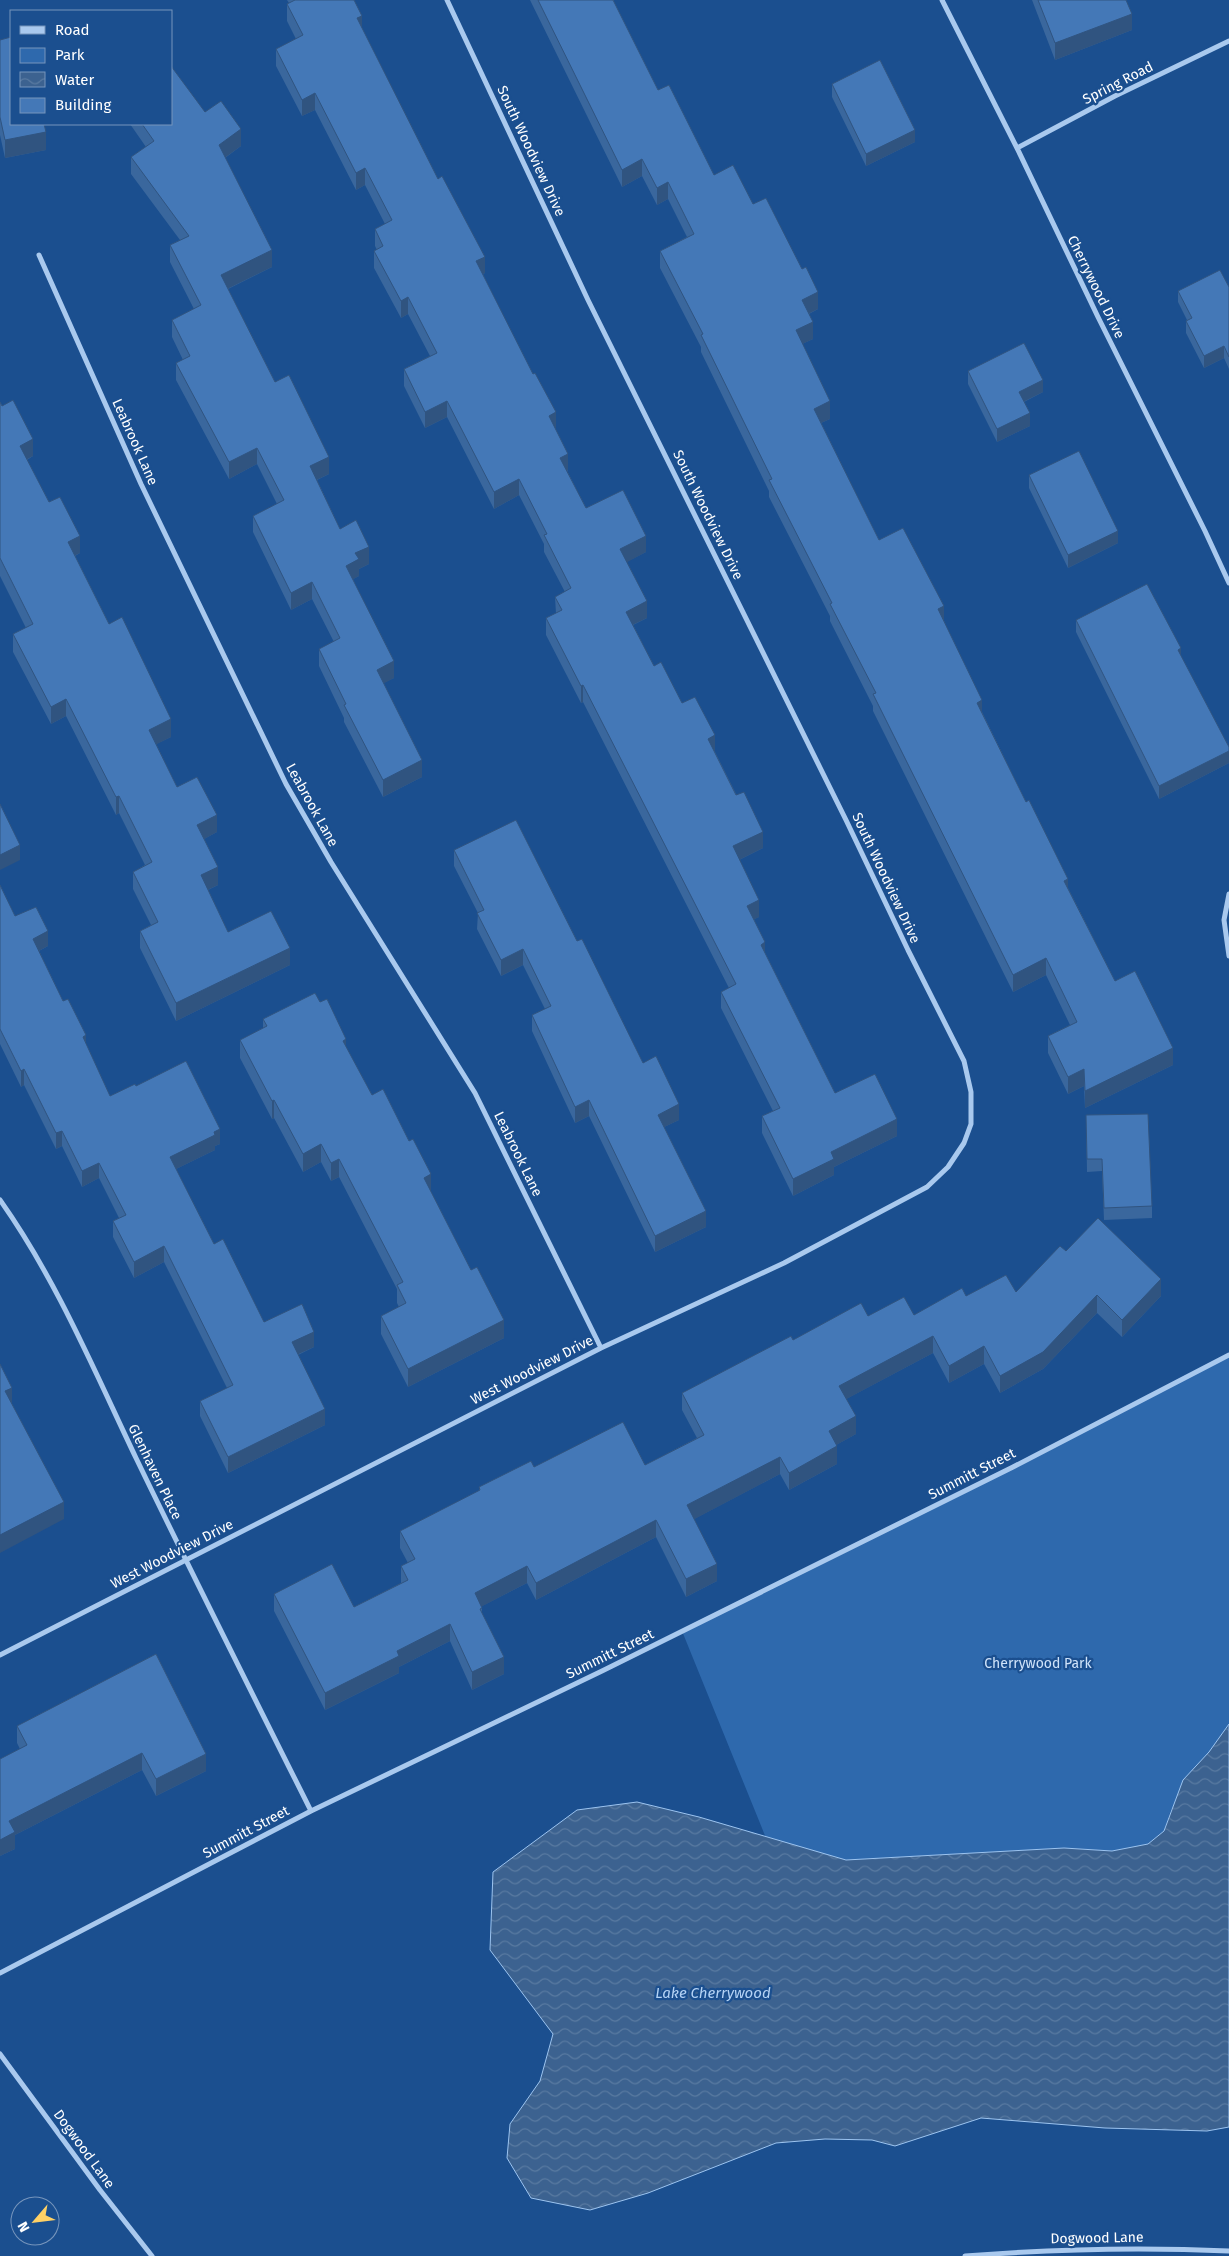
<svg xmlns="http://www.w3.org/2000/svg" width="1229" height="2256" font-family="'Fira Sans',sans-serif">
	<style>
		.green { fill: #2e69ad }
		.water { fill: url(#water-waves); stroke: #9cc4f0 }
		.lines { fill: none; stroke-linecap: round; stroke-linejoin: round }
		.street { stroke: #a9c9ee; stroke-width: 5 }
		.wall { fill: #3a679d }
		.shaded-wall { fill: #305480 }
		.building { fill: #4478b7; stroke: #305480 }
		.labels { text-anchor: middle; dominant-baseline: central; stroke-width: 4.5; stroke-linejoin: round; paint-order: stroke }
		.street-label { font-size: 14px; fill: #fff; stroke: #1b4f8f }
		.park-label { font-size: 14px; fill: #cfe3fa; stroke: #1b4f8f }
		.water-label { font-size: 15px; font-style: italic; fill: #b5d3f5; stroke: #1b4f8f }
	</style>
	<defs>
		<pattern id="water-waves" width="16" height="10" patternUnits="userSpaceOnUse" patternTransform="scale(1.25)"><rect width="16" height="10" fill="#3c6290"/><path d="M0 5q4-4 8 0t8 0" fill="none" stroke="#597aa1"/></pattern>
	</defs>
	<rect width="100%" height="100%" fill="#1b4f8f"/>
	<path class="green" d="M 1229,1355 L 1229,1724 L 1171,1810 L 1164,1831 L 1148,1844 L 1112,1851 L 1064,1848 L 846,1860 L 766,1838 L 682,1631 L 1013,1467 Z"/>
	<path class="water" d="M 1229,1724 L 1229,2127 L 1207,2131 L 1105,2128 L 981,2118 L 895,2146 L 872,2140 L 825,2139 L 776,2143 L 648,2193 L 590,2210 L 531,2198 L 507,2158 L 510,2124 L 540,2081 L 553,2034 L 490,1950 L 493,1872 L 577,1810 L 637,1802 L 699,1817 L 846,1860 L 1064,1848 L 1112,1851 L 1148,1844 L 1164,1831 L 1183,1780 L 1209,1752 Z"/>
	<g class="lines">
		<path class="street" d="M 942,0 L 1017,148 L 1098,317 L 1205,531 L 1229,583
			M 1017,148 L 1115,96 L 1229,41
			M 39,255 L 141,484 L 286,784 L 331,862 L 475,1093 L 601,1348
			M 1229,894 L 1224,920 L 1229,956
			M 0,1200 C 56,1279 94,1370 136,1458 C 193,1576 252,1693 311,1811
			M 0,1655 L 601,1348 L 784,1263 L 927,1187 L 948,1167 L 964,1143 L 971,1124 L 971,1092 L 964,1061 L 908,950 L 846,820 L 588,300 L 447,0
			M 0,1973 L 311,1811 L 602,1671 L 1013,1467 L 1229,1355
			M 0,2054 L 100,2190 L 152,2256
			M 965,2256 C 1053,2249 1141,2247 1229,2251"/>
	</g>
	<path class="wall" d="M 287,0 L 354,0 L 362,29 L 485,273 L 483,274 L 555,429 L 568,470 L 567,471 L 586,508 L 646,552 L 626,562 L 647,618 L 633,625 L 654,666 L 682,703 L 715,752 L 763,848 L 739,860 L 759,917 L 754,919 L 765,953 L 835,1093 L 897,1136 L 834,1167 L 834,1175 L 793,1196 L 762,1133 L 762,1116 L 773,1111 L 721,1008 L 721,992 L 729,988 L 583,702 L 581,703 L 546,635 L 546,618 L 556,614 L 555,597 L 565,592 L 544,552 L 544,544 L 519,495 L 494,509 L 447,417 L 425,428 L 404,386 L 404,369 L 430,356 L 408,314 L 401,318 L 374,268 L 374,251 L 377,250 L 375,246 L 375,229 L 385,224 L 365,185 L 356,190 L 315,110 L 302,116 L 276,66 L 276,49 L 296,39 L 287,21 L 287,4 L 289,3 Z
		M 530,0 L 614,0 L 614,2 L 658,90 L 714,175 L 753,204 L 818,309 L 809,314 L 813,339 L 802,344 L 830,419 L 821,423 L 879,540 L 944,621 L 982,712 L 1068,888 L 1115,981 L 1173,1065 L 1085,1108 L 1084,1086 L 1068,1094 L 1048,1053 L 1048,1036 L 1070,1025 L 1046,975 L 1013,992 L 873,711 L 873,706 L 830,621 L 830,616 L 769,497 L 769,491 L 701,352 L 701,347 L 660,268 L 660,251 L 687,237 L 668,199 L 657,205 L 642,176 L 622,187 Z
		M 1032,0 L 1126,0 L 1132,30 L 1055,60 Z
		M 0,40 L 46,150 L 5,158 L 0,135 Z
		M 832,84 L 915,142 L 866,166 L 832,97 Z
		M 205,112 L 241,146 L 225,158 L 272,267 L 228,289 L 275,382 L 329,474 L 317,480 L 340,529 L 369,564 L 359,569 L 359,576 L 353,579 L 394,678 L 383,683 L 422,777 L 383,797 L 344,722 L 344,718 L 319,666 L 319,649 L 334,642 L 312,599 L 291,610 L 253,532 L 253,516 L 277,504 L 257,464 L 229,479 L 176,380 L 176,363 L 183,360 L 172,337 L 172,320 L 194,309 L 170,262 L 170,245 L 180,240 L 131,174 L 131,157 L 146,147 L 130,124 L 171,124 Z
		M 1229,287 L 1229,369 L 1224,358 L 1204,368 L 1186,333 L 1186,321 L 1187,320 L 1178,302 L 1178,291 Z
		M 968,371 L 1043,392 L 1024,402 L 1030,426 L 997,442 L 968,384 Z
		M 0,402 L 33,456 L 27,460 L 49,502 L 80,553 L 75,556 L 109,624 L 171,737 L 156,744 L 177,787 L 217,832 L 204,839 L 218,885 L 208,890 L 228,932 L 290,965 L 176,1021 L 140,948 L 140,931 L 151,925 L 133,889 L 133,872 L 145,865 L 119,813 L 116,815 L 66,716 L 51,724 L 13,652 L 13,634 L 26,628 L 0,576 Z
		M 1029,475 L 1118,543 L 1068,568 L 1029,488 Z
		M 1076,620 L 1229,747 L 1229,763 L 1159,799 L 1076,632 Z
		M 454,850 L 577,941 L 643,1063 L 679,1120 L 664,1127 L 706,1227 L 655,1252 L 589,1116 L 575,1123 L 532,1031 L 532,1015 L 545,1009 L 523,965 L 501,976 L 477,929 L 478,913 L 454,866 Z
		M 0,885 L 15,916 L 48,946 L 39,951 L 63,1001 L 86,1044 L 110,1096 L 136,1086 L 220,1144 L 215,1146 L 215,1150 L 176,1169 L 214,1244 L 264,1322 L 314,1347 L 298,1355 L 325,1425 L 228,1473 L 200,1416 L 200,1401 L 227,1388 L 164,1262 L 134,1278 L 113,1237 L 113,1221 L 119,1218 L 99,1178 L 82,1187 L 62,1146 L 56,1149 L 24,1085 L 21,1087 L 0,1044 Z
		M 320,1002 L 346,1048 L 372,1095 L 431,1192 L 504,1338 L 408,1387 L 381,1334 L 381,1316 L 399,1307 L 397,1303 L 397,1289 L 339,1177 L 331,1181 L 321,1162 L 303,1172 L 274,1118 L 272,1119 L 240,1058 L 240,1040 L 263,1028 L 263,1019 Z
		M 1086,1115 L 1152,1206 L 1152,1218 L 1104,1220 L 1102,1171 L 1087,1172 Z
		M 1066,1251 L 1161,1296 L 1122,1337 L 1097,1313 L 1043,1369 L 1000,1393 L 984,1364 L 949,1383 L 933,1353 L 846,1399 L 856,1434 L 836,1445 L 837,1464 L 789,1490 L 780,1474 L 694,1519 L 717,1581 L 686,1597 L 656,1537 L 536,1600 L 527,1583 L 482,1606 L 482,1613 L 504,1674 L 472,1690 L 450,1641 L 399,1667 L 399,1673 L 325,1710 L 274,1611 L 274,1594 L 354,1607 L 401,1583 L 401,1566 L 408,1563 L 400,1548 L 400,1531 L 479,1491 L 479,1487 L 534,1467 L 645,1465 L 697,1438 L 682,1410 L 682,1393 L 793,1340 L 868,1316 L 914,1315 L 966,1296 L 1016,1292 Z
		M 156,1654 L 206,1771 L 156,1796 L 142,1770 L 15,1835 L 15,1849 L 0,1856 L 20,1749 L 17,1743 L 17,1726 Z"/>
	<path class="shaded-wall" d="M 1132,14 L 1132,30 L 1055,60 L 1055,43 Z
		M 362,16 L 362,32 L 357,18 Z
		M 315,93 L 315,110 L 302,116 L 302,100 Z
		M 241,129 L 241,146 L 219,162 L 219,145 Z
		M 915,130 L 915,142 L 866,166 L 866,154 Z
		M 46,132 L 46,150 L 5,158 L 5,140 Z
		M 642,159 L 642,176 L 622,187 L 622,170 Z
		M 365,168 L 365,185 L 356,190 L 356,173 Z
		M 668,182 L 668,199 L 657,205 L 657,188 Z
		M 272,250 L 272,267 L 221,292 L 221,275 Z
		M 485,257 L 485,273 L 476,278 L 476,261 Z
		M 818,292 L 818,309 L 802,317 L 802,300 Z
		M 408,297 L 408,314 L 401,318 L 401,301 Z
		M 813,322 L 813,339 L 796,347 L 796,330 Z
		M 1224,346 L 1224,358 L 1204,368 L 1204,356 Z
		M 1043,380 L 1043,392 L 1019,404 L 1019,392 Z
		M 447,401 L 447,417 L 425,428 L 425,412 Z
		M 830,401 L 830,419 L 814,426 L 814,409 Z
		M 556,412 L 556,429 L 549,416 Z
		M 1030,413 L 1030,426 L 997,442 L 997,429 Z
		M 33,439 L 33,456 L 20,463 L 20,446 Z
		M 257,448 L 257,464 L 229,479 L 229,462 Z
		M 568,454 L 568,470 L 560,474 L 560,458 Z
		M 329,457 L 329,474 L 310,483 L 310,466 Z
		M 519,479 L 519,495 L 494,509 L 494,492 Z
		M 1118,531 L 1118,543 L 1068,568 L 1068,555 Z
		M 80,536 L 80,553 L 68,559 L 68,542 Z
		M 646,536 L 646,552 L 620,566 L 620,549 Z
		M 369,547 L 369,564 L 359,569 L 359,576 L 346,583 L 346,566 L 355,553 Z
		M 312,582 L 312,599 L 291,610 L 291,593 Z
		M 647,601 L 647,618 L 626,628 L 626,612 Z
		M 944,606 L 944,623 L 938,609 Z
		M 1181,648 L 1181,661 L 1178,650 Z
		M 394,661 L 394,678 L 377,687 L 377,670 Z
		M 583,685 L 583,702 L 581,703 L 581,686 Z
		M 66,699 L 66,716 L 51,724 L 51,707 Z
		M 982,700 L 982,717 L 977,703 Z
		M 171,719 L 171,737 L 149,748 L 149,730 Z
		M 715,735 L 715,752 L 708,739 Z
		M 1229,751 L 1229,763 L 1159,799 L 1159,786 Z
		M 422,760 L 422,777 L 383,797 L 383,780 Z
		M 119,796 L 119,813 L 116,815 L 116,797 Z
		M 217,815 L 217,832 L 197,843 L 197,825 Z
		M 763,832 L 763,848 L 733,863 L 733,846 Z
		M 20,845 L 20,860 L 0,870 L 0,855 Z
		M 218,867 L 218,885 L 201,893 L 201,875 Z
		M 1068,879 L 1068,896 L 1064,881 Z
		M 759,900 L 759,917 L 747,923 L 747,906 Z
		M 48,931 L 48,946 L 33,954 L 33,939 Z
		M 765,942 L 765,959 L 761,945 Z
		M 290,948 L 290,965 L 176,1021 L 176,1003 Z
		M 523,949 L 523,965 L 501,976 L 501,960 Z
		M 1046,958 L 1046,975 L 1013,992 L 1013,975 Z
		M 86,1035 L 86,1051 L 83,1037 Z
		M 346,1039 L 346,1057 L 343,1041 Z
		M 1173,1048 L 1173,1065 L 1085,1108 L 1085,1091 Z
		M 24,1069 L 24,1085 L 21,1087 L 21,1071 Z
		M 1084,1069 L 1084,1086 L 1068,1094 L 1068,1077 Z
		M 274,1100 L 274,1118 L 272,1119 L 272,1101 Z
		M 589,1100 L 589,1116 L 575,1123 L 575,1107 Z
		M 679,1104 L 679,1120 L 658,1130 L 658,1115 Z
		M 897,1119 L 897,1136 L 834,1167 L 834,1175 L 793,1196 L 793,1179 L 831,1152 Z
		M 220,1129 L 220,1144 L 215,1146 L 215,1150 L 170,1172 L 170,1157 Z
		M 62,1131 L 62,1146 L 56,1149 L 56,1133 Z
		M 321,1144 L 321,1162 L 303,1172 L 303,1154 Z
		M 339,1159 L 339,1177 L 331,1181 L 331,1163 Z
		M 99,1163 L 99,1178 L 82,1187 L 82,1171 Z
		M 431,1174 L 431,1192 L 424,1178 Z
		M 706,1211 L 706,1227 L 655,1252 L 655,1236 Z
		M 164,1246 L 164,1262 L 134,1278 L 134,1262 Z
		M 1161,1279 L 1161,1296 L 1122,1337 L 1122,1320 Z
		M 1097,1295 L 1097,1313 L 1043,1369 L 1000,1393 L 1000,1376 Z
		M 504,1320 L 504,1338 L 408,1387 L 408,1369 Z
		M 314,1332 L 314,1347 L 292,1357 L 292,1342 Z
		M 933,1336 L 933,1353 L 839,1403 L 839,1386 Z
		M 984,1346 L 984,1364 L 949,1383 L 949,1366 Z
		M 12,1388 L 12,1405 L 5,1391 Z
		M 325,1409 L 325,1425 L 228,1473 L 228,1457 Z
		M 856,1416 L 856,1434 L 829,1449 L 829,1431 Z
		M 837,1446 L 837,1464 L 789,1490 L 789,1473 Z
		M 780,1457 L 780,1474 L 687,1523 L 687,1505 Z
		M 64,1502 L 64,1519 L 0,1553 L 0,1535 Z
		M 656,1520 L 656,1537 L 536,1600 L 536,1583 Z
		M 717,1564 L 717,1581 L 686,1597 L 686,1579 Z
		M 527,1566 L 527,1583 L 475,1610 L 475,1593 Z
		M 450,1624 L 450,1641 L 399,1667 L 399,1673 L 325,1710 L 325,1693 L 397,1651 Z
		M 504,1657 L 504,1674 L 472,1690 L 472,1672 Z
		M 142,1753 L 142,1770 L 15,1835 L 15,1849 L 0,1856 L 0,1840 L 9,1821 Z
		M 206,1754 L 206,1771 L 156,1796 L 156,1779 Z"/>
	<path class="building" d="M 295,0 L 354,0 L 362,16 L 357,18 L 438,179 L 442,176 L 485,257 L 476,261 L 533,374 L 535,373 L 556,412 L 549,416 L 568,454 L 560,458 L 586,508 L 623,490 L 646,536 L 620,549 L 647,601 L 626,612 L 654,666 L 661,662 L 682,703 L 695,697 L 715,735 L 708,739 L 736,795 L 744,792 L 763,832 L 733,846 L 759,900 L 747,906 L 765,942 L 761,945 L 835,1093 L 875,1074 L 897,1119 L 831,1152 L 834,1159 L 793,1179 L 762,1116 L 780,1108 L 721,992 L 736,984 L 583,685 L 581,686 L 546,618 L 562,610 L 555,597 L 571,588 L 544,535 L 547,534 L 519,479 L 494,492 L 447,401 L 425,412 L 404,369 L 437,353 L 408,297 L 401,301 L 374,251 L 383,246 L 375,229 L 392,220 L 365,168 L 356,173 L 315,93 L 302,100 L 276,49 L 303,35 L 287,4 Z
		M 538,0 L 613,0 L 658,90 L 669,85 L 714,175 L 733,165 L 753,204 L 766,198 L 802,269 L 806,267 L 818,292 L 802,300 L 813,322 L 796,330 L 830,401 L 814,409 L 879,540 L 903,528 L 944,606 L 938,609 L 982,700 L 977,703 L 1026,802 L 1029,800 L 1068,879 L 1064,881 L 1115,981 L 1135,971 L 1173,1048 L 1085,1091 L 1084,1069 L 1068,1077 L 1048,1036 L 1077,1022 L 1046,958 L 1013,975 L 873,694 L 876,693 L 830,604 L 832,603 L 769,480 L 772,479 L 701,335 L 703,334 L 660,251 L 694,234 L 668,182 L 657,188 L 642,159 L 622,170 Z
		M 1038,0 L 1126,0 L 1132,14 L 1055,43 Z
		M 11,37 L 11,124 L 44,124 L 46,132 L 5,140 L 0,117 L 0,40 Z
		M 880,60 L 915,130 L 866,154 L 832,84 Z
		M 171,66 L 205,112 L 221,101 L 241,129 L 219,145 L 272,250 L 221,275 L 275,382 L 289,375 L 329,457 L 310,466 L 340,529 L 356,520 L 369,547 L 355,553 L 359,559 L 346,566 L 394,661 L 377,670 L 422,760 L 383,780 L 344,705 L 346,704 L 319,649 L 340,638 L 312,582 L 291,593 L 253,516 L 284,500 L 257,448 L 229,462 L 176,363 L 190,356 L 172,320 L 201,305 L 170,245 L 189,236 L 131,157 L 154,141 L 142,124 L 171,124 Z
		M 1220,270 L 1229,287 L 1229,357 L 1224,346 L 1204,356 L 1186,321 L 1192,318 L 1178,291 Z
		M 1024,343 L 1043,380 L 1019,392 L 1030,413 L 997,429 L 968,371 Z
		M 13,400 L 33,439 L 20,446 L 49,502 L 60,497 L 80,536 L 68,542 L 109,624 L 122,617 L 171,719 L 149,730 L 177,787 L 197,777 L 217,815 L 197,825 L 218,867 L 201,875 L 228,932 L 271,911 L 290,948 L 176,1003 L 140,931 L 158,922 L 133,872 L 152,862 L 119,796 L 116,797 L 66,699 L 51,707 L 13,634 L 33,624 L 0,558 L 0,402 L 2,406 Z
		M 1079,451 L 1118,531 L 1068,555 L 1029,475 Z
		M 1147,584 L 1181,648 L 1178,650 L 1229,747 L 1229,751 L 1159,786 L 1076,620 Z
		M 0,804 L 20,845 L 0,855 Z
		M 516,820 L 577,941 L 582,939 L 643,1063 L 656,1056 L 679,1104 L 658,1115 L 706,1211 L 655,1236 L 589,1100 L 575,1107 L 532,1015 L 551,1006 L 523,949 L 501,960 L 477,913 L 484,910 L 454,850 Z
		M 0,885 L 15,916 L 36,907 L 48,931 L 33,939 L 63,1001 L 68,999 L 86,1035 L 83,1037 L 110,1096 L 135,1084 L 136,1086 L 186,1061 L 220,1129 L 214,1132 L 215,1135 L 170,1157 L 214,1244 L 223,1239 L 264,1322 L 302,1304 L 314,1332 L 292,1342 L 325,1409 L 228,1457 L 200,1401 L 233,1385 L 164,1246 L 134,1262 L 113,1221 L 126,1215 L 99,1163 L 82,1171 L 62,1131 L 56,1133 L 24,1069 L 21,1071 L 0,1029 Z
		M 315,993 L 320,1002 L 327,999 L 346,1039 L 343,1041 L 372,1095 L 383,1089 L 409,1141 L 413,1139 L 431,1174 L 424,1178 L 471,1270 L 477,1267 L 504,1320 L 408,1369 L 381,1316 L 406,1303 L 397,1285 L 403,1282 L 339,1159 L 331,1163 L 321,1144 L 303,1154 L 274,1100 L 272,1101 L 240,1040 L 267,1026 L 263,1019 Z
		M 1148,1114 L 1152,1206 L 1104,1208 L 1102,1159 L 1087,1159 L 1086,1115 Z
		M 1098,1218 L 1161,1279 L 1122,1320 L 1097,1295 L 1043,1352 L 1000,1376 L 984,1346 L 949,1366 L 933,1336 L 839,1386 L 856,1416 L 829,1431 L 837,1446 L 789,1473 L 780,1457 L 687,1505 L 717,1564 L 686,1579 L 656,1520 L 536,1583 L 527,1566 L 475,1593 L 482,1608 L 480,1609 L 504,1657 L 472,1672 L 450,1624 L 397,1651 L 399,1656 L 325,1693 L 274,1594 L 332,1564 L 354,1607 L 408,1580 L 401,1566 L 415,1559 L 400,1531 L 480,1490 L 479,1487 L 531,1461 L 534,1467 L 623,1422 L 645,1465 L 704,1435 L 682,1393 L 791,1336 L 793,1340 L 861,1303 L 868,1316 L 904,1297 L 914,1315 L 962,1288 L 966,1296 L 1006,1275 L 1016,1292 L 1060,1246 L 1066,1251 Z
		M 0,1364 L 12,1388 L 5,1391 L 64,1502 L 0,1535 Z
		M 156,1654 L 206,1754 L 156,1779 L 142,1753 L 9,1821 L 15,1832 L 0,1840 L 0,1759 L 27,1745 L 17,1726 Z"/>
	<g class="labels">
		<g class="street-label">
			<text transform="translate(1118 83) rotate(-27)">Spring Road</text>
			<text transform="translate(531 151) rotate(65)">South Woodview Drive</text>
			<text transform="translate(1096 287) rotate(64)">Cherrywood Drive</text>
			<text transform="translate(135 442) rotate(66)">Leabrook Lane</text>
			<text transform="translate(708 515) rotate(64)">South Woodview Drive</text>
			<text transform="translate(312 805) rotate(61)">Leabrook Lane</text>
			<text transform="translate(886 878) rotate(65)">South Woodview Drive</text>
			<text transform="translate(518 1154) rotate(64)">Leabrook Lane</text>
			<text transform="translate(532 1370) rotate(-27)">West Woodview Drive</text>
			<text transform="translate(155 1472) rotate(64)">Glenhaven Place</text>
			<text transform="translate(972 1474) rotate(-27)">Summitt Street</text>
			<text transform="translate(172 1554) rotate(-27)">West Woodview Drive</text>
			<text transform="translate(610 1654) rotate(-26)">Summitt Street</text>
			<text transform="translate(246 1832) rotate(-28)">Summitt Street</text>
			<text transform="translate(84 2149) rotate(54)">Dogwood Lane</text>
			<text transform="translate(1097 2238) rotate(-1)">Dogwood Lane</text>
		</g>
		<g class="park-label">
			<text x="1038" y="1663">Cherrywood Park</text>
		</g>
		<g class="water-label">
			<text x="713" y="1993">Lake Cherrywood</text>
		</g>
	</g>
	<rect x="10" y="10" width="162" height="115" fill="#1b4f8f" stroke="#7695bc"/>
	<rect x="20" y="26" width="25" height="8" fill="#a9c9ee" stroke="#7695bc"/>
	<text x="55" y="35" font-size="15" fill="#ffffff">Road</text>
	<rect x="20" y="48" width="25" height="15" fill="#2e69ad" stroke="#7695bc"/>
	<text x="55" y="60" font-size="15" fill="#ffffff">Park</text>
	<rect x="20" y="72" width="25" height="15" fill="url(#water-waves)" stroke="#7695bc"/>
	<text x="55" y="85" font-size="15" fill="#ffffff">Water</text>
	<rect x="20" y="98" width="25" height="15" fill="#4478b7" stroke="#7695bc"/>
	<text x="55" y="110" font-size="15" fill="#ffffff">Building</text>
	<g transform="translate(35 2221) rotate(242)"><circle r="24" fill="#1b4f8f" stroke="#7695bc"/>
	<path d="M0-4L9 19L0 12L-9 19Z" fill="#ffd166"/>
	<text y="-8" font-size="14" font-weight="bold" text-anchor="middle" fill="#ffffff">N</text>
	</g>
</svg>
